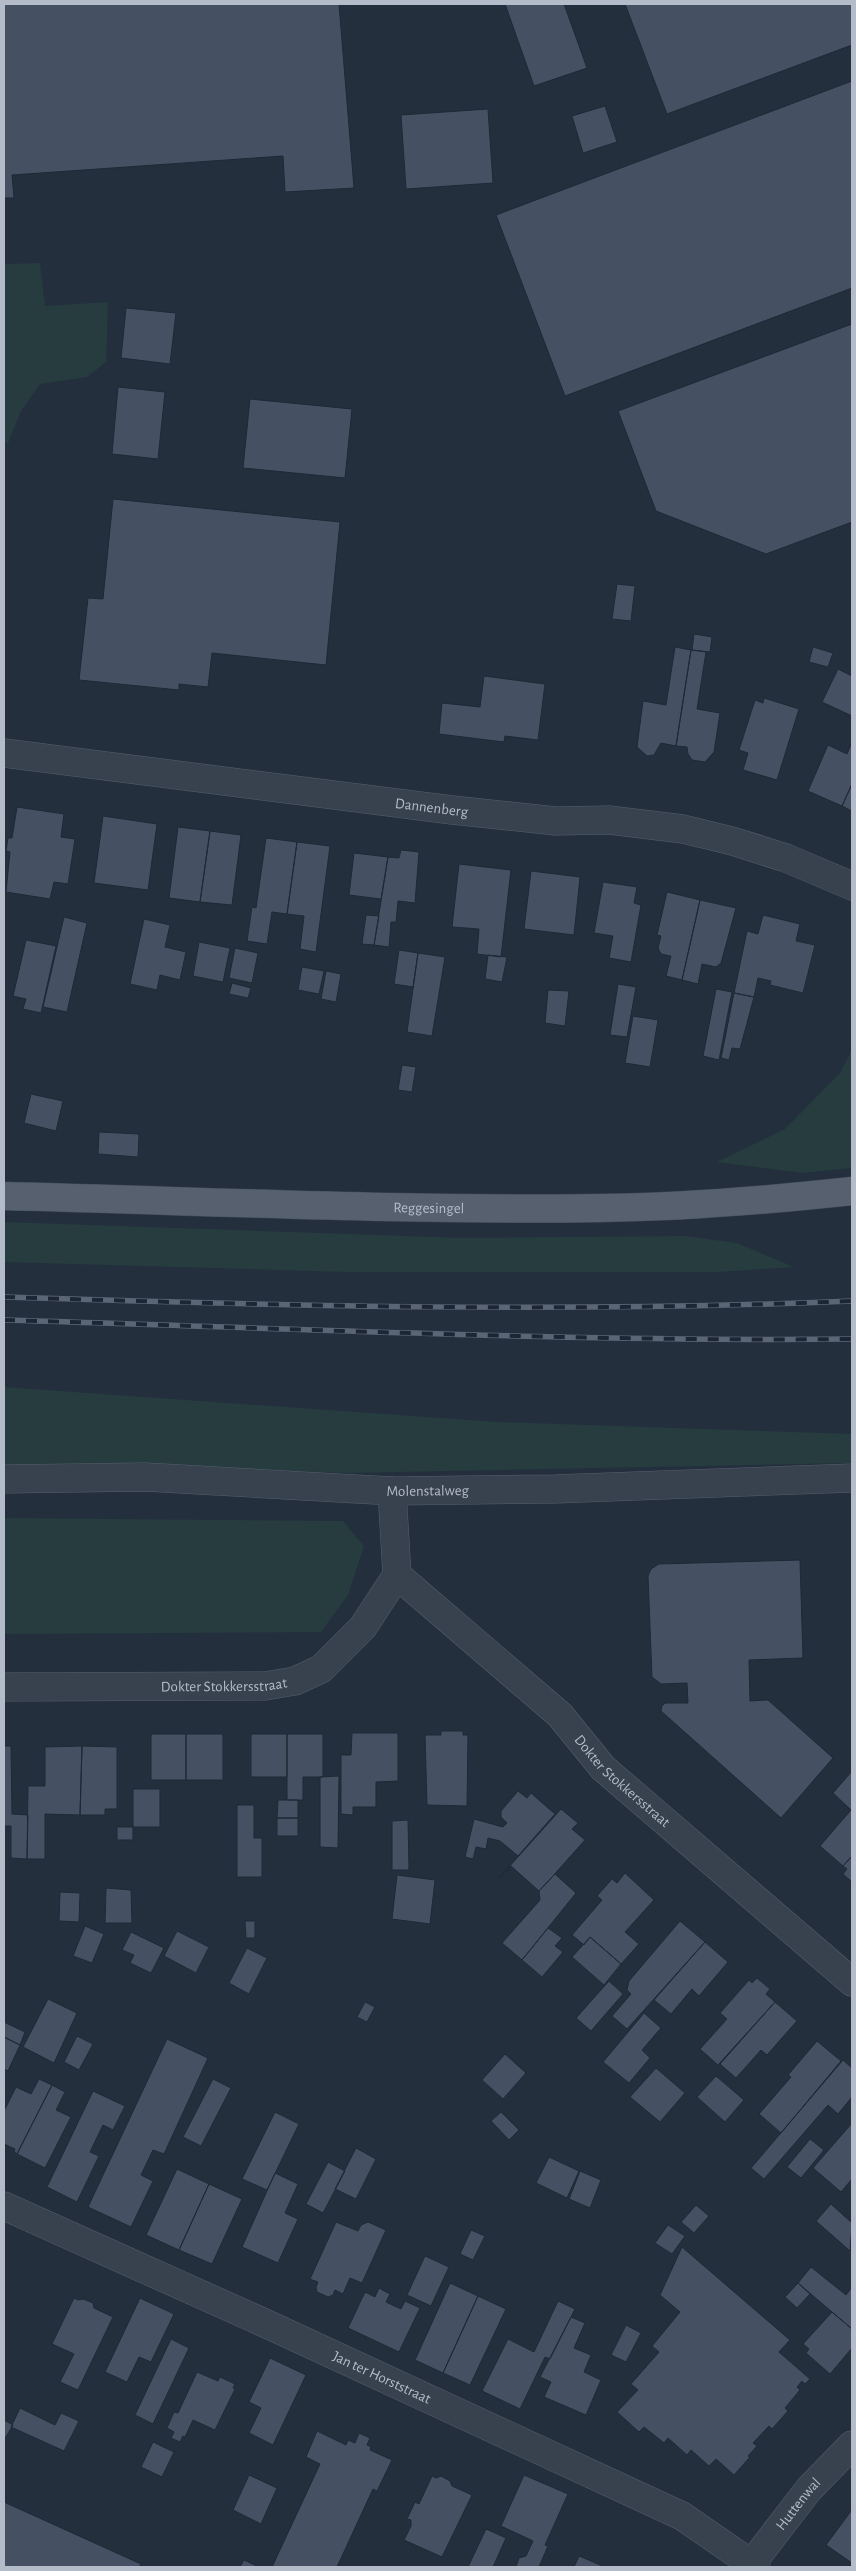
<svg xmlns="http://www.w3.org/2000/svg" width="856" height="2571" font-family="'Alegreya Sans',sans-serif">
	<style>
		.green { fill: #263c3f }
		.building { fill: #455162; stroke: #1f2835 }
		.lines { fill: none; stroke-linecap: round; stroke-linejoin: round }
		.minor-casing { stroke: #565f6c; stroke-width: 29 }
		.major-casing { stroke: #414a57; stroke-width: 29 }
		.minor { stroke: #38414e; stroke-width: 28 }
		.major { stroke: #56606e; stroke-width: 28 }
		.rail-casing { stroke: #5a6575; stroke-width: 5.5 }
		.rail { stroke: #1d2633; stroke-width: 4; stroke-dasharray: 11; stroke-linecap: butt }
		.labels { text-anchor: middle; dominant-baseline: central; stroke-width: 4.5; stroke-linejoin: round; paint-order: stroke }
		.street-label { font-size: 15px; fill: #b4bcc9; stroke: #1d2633 }
	</style>
	<rect width="100%" height="100%" fill="#242f3e"/>
	<path class="green" d="M 40,263 L 45,306 L 108,302 L 106,362 L 87,377 L 40,384 L 21,411 L 8,443 L 4,442 L 4,264 Z
		M 852,1050 L 852,1168 L 803,1173 L 717,1162 L 785,1129 L 840,1073 Z
		M 4,1222 L 464,1238 L 685,1236 L 737,1243 L 794,1267 L 718,1272 L 346,1272 L 4,1262 Z
		M 4,1387 L 497,1422 L 852,1434 L 852,1463 L 349,1473 L 173,1467 L 4,1466 Z
		M 4,1518 L 343,1521 L 364,1546 L 348,1595 L 321,1632 L 4,1634 Z"/>
	<path class="building" d="M 4,4 L 339,4 L 354,188 L 285,192 L 283,156 L 12,175 L 14,198 L 4,198 Z
		M 505,4 L 564,4 L 587,68 L 534,86 Z
		M 625,4 L 852,4 L 852,45 L 667,114 Z
		M 852,81 L 852,288 L 565,396 L 496,215 Z
		M 605,106 L 617,142 L 583,153 L 572,116 Z
		M 488,109 L 493,183 L 406,189 L 401,115 Z
		M 126,308 L 176,313 L 170,364 L 121,358 Z
		M 852,324 L 852,522 L 766,554 L 656,511 L 618,411 Z
		M 118,387 L 165,392 L 158,459 L 112,454 Z
		M 250,399 L 352,409 L 345,478 L 243,468 Z
		M 113,499 L 340,522 L 326,665 L 212,653 L 208,687 L 179,684 L 179,690 L 79,680 L 88,598 L 103,599 Z
		M 617,584 L 635,586 L 631,621 L 612,619 Z
		M 694,634 L 712,637 L 710,652 L 692,650 Z
		M 675,647 L 691,650 L 676,746 L 661,743 L 654,755 L 647,756 L 637,747 L 643,701 L 666,705 Z
		M 813,647 L 833,653 L 828,667 L 809,662 Z
		M 691,650 L 706,652 L 697,709 L 720,713 L 714,752 L 705,762 L 692,760 L 688,754 L 687,747 L 676,746 Z
		M 838,669 L 852,676 L 852,716 L 822,702 Z
		M 484,676 L 545,684 L 538,740 L 505,736 L 504,742 L 439,734 L 442,703 L 480,707 Z
		M 764,698 L 799,709 L 777,780 L 743,770 L 748,753 L 739,750 L 755,700 L 763,703 Z
		M 852,742 L 852,784 L 842,806 L 808,791 L 828,745 L 847,754 Z
		M 852,784 L 852,811 L 842,806 Z
		M 17,807 L 64,814 L 61,837 L 75,839 L 68,884 L 54,882 L 50,899 L 6,892 L 10,852 L 6,851 L 8,838 L 12,838 Z
		M 103,816 L 157,824 L 148,890 L 94,883 Z
		M 178,827 L 210,831 L 200,902 L 169,898 Z
		M 210,831 L 241,835 L 232,905 L 200,902 Z
		M 266,838 L 297,842 L 287,914 L 272,912 L 267,944 L 247,941 L 252,907 L 256,908 Z
		M 297,842 L 330,846 L 316,952 L 300,949 L 304,916 L 287,914 Z
		M 401,850 L 419,852 L 415,903 L 398,901 L 396,922 L 391,922 L 389,947 L 374,945 L 388,857 L 399,858 Z
		M 354,853 L 388,857 L 381,899 L 349,895 Z
		M 459,864 L 511,870 L 501,957 L 477,954 L 479,929 L 452,927 Z
		M 531,871 L 580,877 L 574,935 L 524,929 Z
		M 603,882 L 637,887 L 634,903 L 641,905 L 631,962 L 609,958 L 613,936 L 594,933 Z
		M 667,892 L 700,900 L 682,980 L 666,976 L 671,956 L 661,954 L 658,948 L 661,936 L 657,935 Z
		M 700,900 L 736,908 L 721,963 L 716,967 L 702,964 L 698,984 L 682,980 Z
		M 366,915 L 379,916 L 374,945 L 362,944 Z
		M 763,915 L 800,924 L 796,941 L 815,945 L 803,993 L 770,985 L 771,981 L 758,978 L 754,997 L 734,993 L 747,931 L 758,934 Z
		M 64,917 L 87,923 L 67,1012 L 43,1007 Z
		M 144,919 L 170,925 L 165,947 L 186,952 L 180,980 L 160,975 L 157,990 L 130,984 Z
		M 26,940 L 56,946 L 41,1013 L 23,1009 L 26,999 L 13,996 Z
		M 199,942 L 230,948 L 223,982 L 193,976 Z
		M 235,948 L 258,953 L 252,983 L 229,978 Z
		M 399,950 L 418,953 L 413,987 L 394,984 Z
		M 418,953 L 445,957 L 432,1036 L 407,1032 Z
		M 488,955 L 507,957 L 502,982 L 485,979 Z
		M 302,967 L 324,971 L 319,994 L 298,990 Z
		M 326,971 L 341,974 L 336,1002 L 321,999 Z
		M 232,983 L 251,988 L 248,998 L 229,994 Z
		M 618,984 L 636,987 L 627,1037 L 610,1035 Z
		M 716,989 L 732,992 L 719,1060 L 703,1056 Z
		M 548,990 L 569,991 L 565,1026 L 545,1023 Z
		M 734,993 L 754,997 L 740,1049 L 732,1048 L 729,1060 L 721,1058 Z
		M 633,1016 L 658,1020 L 650,1067 L 625,1063 Z
		M 402,1065 L 416,1067 L 412,1092 L 398,1090 Z
		M 31,1094 L 63,1101 L 56,1131 L 24,1123 Z
		M 99,1132 L 139,1134 L 138,1157 L 98,1154 Z
		M 800,1560 L 803,1658 L 749,1660 L 750,1701 L 768,1700 L 833,1758 L 781,1818 L 661,1711 L 662,1706 L 665,1703 L 688,1703 L 687,1683 L 661,1684 L 652,1677 L 648,1576 L 651,1569 L 659,1564 Z
		M 441,1731 L 463,1731 L 463,1735 L 468,1735 L 467,1806 L 427,1805 L 425,1735 L 441,1735 Z
		M 352,1733 L 398,1733 L 398,1781 L 376,1782 L 376,1807 L 353,1807 L 353,1815 L 341,1814 L 341,1755 L 351,1755 Z
		M 151,1734 L 186,1734 L 186,1780 L 151,1780 Z
		M 186,1734 L 223,1734 L 223,1780 L 186,1780 Z
		M 251,1734 L 287,1734 L 287,1777 L 251,1777 Z
		M 287,1734 L 323,1734 L 323,1777 L 303,1777 L 303,1800 L 287,1800 Z
		M 4,1746 L 11,1746 L 12,1814 L 28,1815 L 27,1859 L 11,1858 L 11,1826 L 4,1826 Z
		M 82,1746 L 80,1815 L 45,1814 L 45,1859 L 27,1859 L 28,1786 L 45,1786 L 45,1747 Z
		M 82,1746 L 117,1747 L 117,1809 L 105,1809 L 105,1815 L 80,1815 Z
		M 852,1771 L 852,1856 L 843,1866 L 820,1846 L 851,1810 L 833,1793 Z
		M 339,1776 L 338,1848 L 320,1847 L 320,1777 Z
		M 133,1789 L 160,1789 L 160,1827 L 133,1827 Z
		M 518,1791 L 527,1798 L 531,1793 L 555,1814 L 518,1856 L 500,1841 L 488,1838 L 486,1849 L 476,1847 L 473,1859 L 465,1857 L 474,1819 L 503,1827 L 507,1823 L 501,1817 L 501,1811 Z
		M 278,1800 L 298,1800 L 298,1818 L 277,1818 Z
		M 237,1805 L 254,1805 L 254,1838 L 262,1838 L 262,1877 L 237,1877 Z
		M 561,1809 L 578,1823 L 572,1829 L 585,1840 L 552,1877 L 539,1891 L 511,1866 L 499,1878 Z
		M 277,1818 L 298,1818 L 298,1836 L 277,1836 Z
		M 408,1820 L 409,1870 L 392,1870 L 392,1821 Z
		M 117,1827 L 133,1827 L 133,1840 L 117,1840 Z
		M 852,1856 L 852,1882 L 843,1874 L 847,1869 L 843,1866 Z
		M 625,1873 L 654,1900 L 625,1932 L 639,1944 L 621,1964 L 590,1937 L 584,1945 L 572,1935 L 602,1900 L 597,1896 L 612,1879 L 617,1883 Z
		M 555,1874 L 576,1893 L 522,1960 L 502,1943 L 540,1900 L 539,1891 Z
		M 397,1875 L 435,1880 L 430,1924 L 392,1919 Z
		M 106,1888 L 131,1890 L 132,1923 L 105,1923 Z
		M 60,1892 L 80,1893 L 79,1922 L 59,1921 Z
		M 245,1921 L 255,1921 L 255,1938 L 246,1938 Z
		M 680,1921 L 705,1942 L 627,2029 L 612,2016 L 631,1994 L 627,1990 L 629,1981 Z
		M 85,1926 L 104,1934 L 92,1963 L 73,1956 Z
		M 548,1928 L 562,1938 L 555,1946 L 563,1952 L 542,1977 L 522,1960 Z
		M 177,1931 L 209,1947 L 196,1973 L 164,1956 Z
		M 131,1932 L 164,1948 L 151,1973 L 130,1963 L 134,1955 L 122,1950 Z
		M 590,1937 L 621,1964 L 604,1985 L 572,1957 Z
		M 705,1942 L 728,1962 L 699,1996 L 692,1989 L 671,2014 L 654,2000 Z
		M 247,1948 L 267,1958 L 249,1994 L 229,1983 Z
		M 757,1978 L 770,1989 L 766,1994 L 775,2002 L 718,2065 L 700,2049 L 727,2019 L 720,2013 L 749,1980 L 752,1983 Z
		M 609,1981 L 623,1994 L 591,2031 L 576,2018 Z
		M 48,1999 L 77,2013 L 54,2063 L 23,2047 Z
		M 365,2002 L 375,2007 L 367,2022 L 357,2017 Z
		M 775,2002 L 797,2021 L 767,2055 L 761,2050 L 736,2078 L 720,2064 Z
		M 644,2013 L 661,2028 L 642,2050 L 650,2058 L 629,2083 L 603,2062 Z
		M 4,2022 L 25,2032 L 20,2045 L 4,2037 Z
		M 77,2036 L 93,2044 L 79,2070 L 64,2062 Z
		M 4,2037 L 20,2045 L 8,2071 L 4,2069 Z
		M 167,2039 L 208,2058 L 164,2154 L 153,2150 L 141,2175 L 153,2181 L 131,2227 L 88,2207 Z
		M 817,2041 L 841,2061 L 781,2133 L 759,2114 L 791,2077 L 788,2075 Z
		M 505,2054 L 526,2073 L 503,2099 L 482,2080 Z
		M 843,2060 L 852,2068 L 852,2097 L 838,2114 L 828,2105 L 764,2179 L 751,2168 Z
		M 656,2068 L 685,2093 L 660,2122 L 630,2097 Z
		M 716,2076 L 744,2100 L 725,2122 L 697,2097 Z
		M 39,2079 L 52,2085 L 17,2154 L 14,2152 L 15,2149 L 4,2144 L 4,2111 L 16,2087 L 31,2094 Z
		M 213,2079 L 231,2088 L 201,2146 L 183,2137 Z
		M 52,2085 L 65,2092 L 56,2110 L 71,2117 L 45,2168 L 17,2154 Z
		M 93,2091 L 125,2106 L 113,2130 L 103,2125 L 90,2152 L 99,2156 L 77,2202 L 47,2187 Z
		M 275,2112 L 299,2124 L 267,2190 L 242,2179 Z
		M 501,2112 L 519,2130 L 509,2140 L 491,2121 Z
		M 852,2123 L 852,2179 L 841,2192 L 813,2168 Z
		M 810,2139 L 824,2150 L 801,2178 L 787,2167 Z
		M 356,2148 L 376,2159 L 356,2199 L 335,2189 Z
		M 549,2157 L 579,2171 L 567,2198 L 536,2183 Z
		M 328,2162 L 345,2171 L 323,2213 L 306,2204 Z
		M 177,2169 L 209,2184 L 179,2250 L 146,2235 Z
		M 580,2171 L 601,2180 L 590,2208 L 569,2199 Z
		M 275,2173 L 298,2184 L 285,2213 L 298,2219 L 278,2263 L 242,2247 Z
		M 209,2184 L 242,2199 L 212,2264 L 179,2250 Z
		M 831,2204 L 852,2223 L 850,2251 L 816,2221 Z
		M 696,2205 L 709,2216 L 694,2233 L 681,2222 Z
		M 336,2222 L 358,2231 L 361,2225 L 368,2222 L 386,2230 L 362,2283 L 350,2278 L 343,2294 L 335,2290 L 333,2295 L 328,2297 L 317,2292 L 316,2287 L 318,2282 L 310,2279 Z
		M 668,2225 L 685,2236 L 672,2254 L 655,2243 Z
		M 471,2230 L 485,2236 L 473,2260 L 460,2254 Z
		M 682,2247 L 790,2340 L 779,2352 L 810,2379 L 805,2384 L 802,2381 L 797,2387 L 800,2390 L 785,2408 L 788,2411 L 772,2429 L 769,2426 L 753,2443 L 757,2446 L 748,2456 L 750,2457 L 734,2475 L 716,2459 L 709,2466 L 691,2450 L 687,2455 L 668,2438 L 664,2443 L 644,2427 L 639,2432 L 617,2412 L 638,2390 L 631,2384 L 659,2352 L 652,2346 L 680,2312 L 660,2295 Z
		M 425,2256 L 449,2267 L 431,2306 L 407,2295 Z
		M 811,2267 L 846,2295 L 852,2287 L 852,2329 L 798,2283 Z
		M 450,2283 L 478,2296 L 443,2373 L 415,2360 Z
		M 798,2283 L 810,2294 L 797,2308 L 785,2297 Z
		M 379,2288 L 390,2294 L 386,2302 L 401,2309 L 405,2301 L 420,2308 L 399,2352 L 348,2328 L 365,2292 L 375,2297 Z
		M 478,2296 L 506,2309 L 470,2385 L 443,2373 Z
		M 74,2298 L 78,2300 L 83,2299 L 93,2303 L 94,2308 L 113,2317 L 78,2390 L 60,2382 L 74,2354 L 52,2344 Z
		M 140,2298 L 174,2314 L 151,2362 L 139,2357 L 127,2382 L 105,2372 Z
		M 558,2301 L 575,2309 L 550,2359 L 545,2357 L 520,2409 L 482,2391 L 508,2339 L 534,2352 Z
		M 832,2312 L 852,2329 L 852,2348 L 830,2374 L 806,2353 L 809,2349 L 803,2344 Z
		M 571,2317 L 585,2323 L 574,2348 L 591,2355 L 584,2372 L 601,2380 L 586,2415 L 544,2397 L 551,2382 L 540,2377 Z
		M 626,2325 L 641,2333 L 626,2362 L 611,2355 Z
		M 171,2339 L 189,2348 L 153,2424 L 135,2415 Z
		M 270,2358 L 306,2375 L 273,2445 L 249,2433 L 261,2408 L 249,2402 Z
		M 197,2372 L 218,2381 L 220,2377 L 235,2384 L 233,2388 L 235,2389 L 215,2430 L 193,2420 L 185,2437 L 183,2436 L 180,2442 L 171,2438 L 174,2432 L 167,2428 L 174,2412 L 178,2413 Z
		M 20,2408 L 55,2425 L 61,2413 L 79,2421 L 64,2451 L 11,2427 Z
		M 4,2420 L 13,2425 L 4,2440 Z
		M 317,2431 L 346,2445 L 348,2440 L 355,2443 L 359,2433 L 370,2438 L 367,2445 L 371,2447 L 370,2450 L 392,2460 L 377,2491 L 373,2489 L 337,2567 L 272,2567 L 320,2464 L 306,2457 Z
		M 153,2442 L 174,2452 L 162,2477 L 141,2467 Z
		M 249,2475 L 277,2488 L 261,2524 L 233,2510 Z
		M 524,2475 L 568,2494 L 545,2545 L 548,2546 L 539,2567 L 516,2567 L 519,2558 L 526,2556 L 533,2541 L 501,2526 Z
		M 432,2476 L 436,2478 L 441,2476 L 450,2481 L 452,2486 L 472,2495 L 442,2557 L 404,2540 L 411,2526 L 411,2520 L 407,2519 L 415,2502 L 419,2504 Z
		M 4,2502 L 141,2564 L 139,2567 L 4,2567 Z
		M 851,2511 L 852,2511 L 852,2563 L 826,2545 Z
		M 486,2529 L 506,2538 L 493,2567 L 468,2567 Z
		M 579,2556 L 605,2567 L 574,2567 Z
		M 244,2560 L 259,2567 L 240,2567 Z"/>
	<g class="lines">
		<defs>
			<g id="minor">
				<path id="s1" d="M 4,753 L 452,810 L 556,821 L 609,820 L 683,829 L 732,841 L 786,858 L 852,886"/>
				<path id="s2" d="M 4,1479 L 145,1477 L 392,1491 L 555,1489 L 852,1478"/>
				<path id="s3" d="M 397,1575 L 560,1715 L 603,1768 L 852,1982"/>
				<path id="s4" d="M 4,1687 L 265,1686 L 295,1681 L 321,1669 L 363,1627 L 397,1575 L 392,1491"/>
				<path id="s5" d="M 4,2206 L 269,2325 L 682,2516 L 756,2567"/>
				<path id="s6" d="M 749,2567 L 809,2489 L 852,2445"/>
			</g>
			<g id="major">
				<path id="s7" d="M 4,1196 C 203,1201 402,1211 601,1208 C 685,1207 769,1200 852,1191"/>
			</g>
		</defs>
		<use href="#minor" class="minor-casing"/>
		<use href="#major" class="major-casing"/>
		<use href="#minor" class="minor"/>
		<use href="#major" class="major"/>
		<defs>
			<path id="rail" d="M 4,1297 C 287,1306 569,1313 852,1301
				M 4,1320 C 287,1328 569,1342 852,1339"/>
		</defs>
		<use href="#rail" class="rail-casing"/>
		<use href="#rail" class="rail"/>
	</g>
	<g class="labels">
		<g class="street-label">
			<text stroke="none"><textPath href="#s1" startOffset="431">Dannenberg</textPath></text>
			<text stroke="none"><textPath href="#s7" startOffset="425">Reggesingel</textPath></text>
			<text stroke="none"><textPath href="#s2" startOffset="424">Molenstalweg</textPath></text>
			<text stroke="none"><textPath href="#s4" startOffset="220">Dokter Stokkersstraat</textPath></text>
			<text stroke="none"><textPath href="#s3" startOffset="306">Dokter Stokkersstraat</textPath></text>
			<text stroke="none"><textPath href="#s5" startOffset="415">Jan ter Horststraat</textPath></text>
			<text stroke="none"><textPath href="#s6" startOffset="80">Huttenwal</textPath></text>
		</g>
	</g>
	<rect width="856" height="2571" fill="none" stroke="#b4bcc9" stroke-width="10"/>
</svg>
